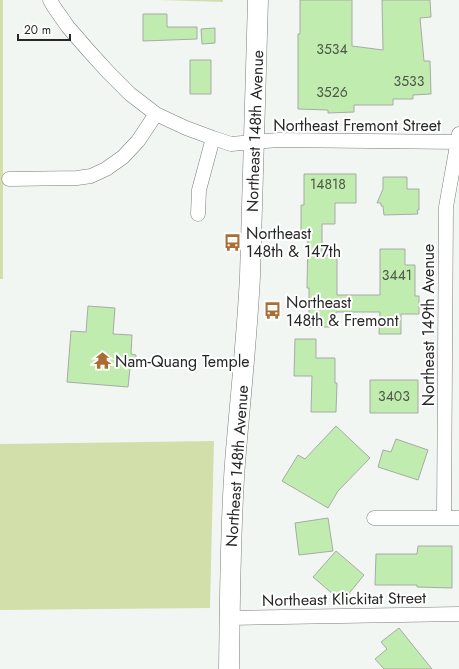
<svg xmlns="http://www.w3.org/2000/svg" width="459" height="669" font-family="Jost,sans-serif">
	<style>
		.green { fill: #d3dfab }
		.building { fill: #c1ecaf; stroke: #a8aaa7 }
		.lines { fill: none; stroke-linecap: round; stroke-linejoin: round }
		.street-casing { stroke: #7a7e7b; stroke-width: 15 }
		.secondary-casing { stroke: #7a7e7b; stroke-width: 21 }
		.street { stroke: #fff; stroke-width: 14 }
		.secondary { stroke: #fff; stroke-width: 20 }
		.labels { text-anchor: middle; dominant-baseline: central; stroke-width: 4; stroke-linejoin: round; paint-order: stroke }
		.number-label { font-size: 14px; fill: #4d5848 }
		.street-label { font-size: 16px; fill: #262726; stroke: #fff }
		.poi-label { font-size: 16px; fill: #262726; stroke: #fff; text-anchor: start }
	</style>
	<rect width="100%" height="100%" fill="#f2f6f3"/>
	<path class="green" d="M 0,0 L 3,0 L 3,279 L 0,279 Z
		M 159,0 L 223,0 L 223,2 Z
		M 214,441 L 210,608 L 0,610 L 0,444 Z"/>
	<path class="building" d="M 300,0 L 352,0 L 352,46 L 383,50 L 382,0 L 430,0 L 431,17 L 420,18 L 424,61 L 430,61 L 431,94 L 413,95 L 413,99 L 393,99 L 393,105 L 354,105 L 354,112 L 328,113 L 328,110 L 298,109 L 298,34 L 300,34 Z
		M 143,14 L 167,14 L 167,27 L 197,27 L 197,39 L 143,41 Z
		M 215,28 L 215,43 L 202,44 L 201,29 Z
		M 190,60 L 211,60 L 211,94 L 190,94 Z
		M 304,174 L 356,174 L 356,203 L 335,203 L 335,224 L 322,224 L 322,255 L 337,255 L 337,295 L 380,295 L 380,249 L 405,249 L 405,265 L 415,265 L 415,296 L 419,296 L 419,314 L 401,314 L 401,334 L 379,334 L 380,312 L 336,312 L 335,327 L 309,327 L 309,288 L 307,288 L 308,236 L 301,236 L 301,205 L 304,205 Z
		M 383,177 L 407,177 L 407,189 L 419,189 L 419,210 L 417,210 L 418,214 L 384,215 L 383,206 L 381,206 L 381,203 L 377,203 L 383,189 Z
		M 88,306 L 115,308 L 113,334 L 132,335 L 131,354 L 136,355 L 135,368 L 130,368 L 128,387 L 67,382 L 71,331 L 86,332 Z
		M 295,339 L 316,339 L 316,358 L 335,358 L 335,383 L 337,383 L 336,412 L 311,412 L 312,376 L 294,376 Z
		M 370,380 L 418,380 L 418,413 L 370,413 Z
		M 336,426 L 370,458 L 338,491 L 328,508 L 282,481 L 298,455 L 305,459 Z
		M 396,439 L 428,450 L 418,480 L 378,467 L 383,450 L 391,452 Z
		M 328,518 L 333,551 L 299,555 L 295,523 Z
		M 418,546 L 452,546 L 452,588 L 417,587 L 417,585 L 375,585 L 376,554 L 417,554 Z
		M 336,551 L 364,575 L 342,602 L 313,577 Z
		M 399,628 L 415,648 L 432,669 L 384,669 L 375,659 L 387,649 L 381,642 Z"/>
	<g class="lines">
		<defs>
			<path id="street" d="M 50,0 L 54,7 L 68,27 L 88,50 L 108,72 L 130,94 L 156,114 L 186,128 L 213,138 L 231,144 L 278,140 L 459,142
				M 9,179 L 77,178 L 91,176 L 106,169 L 123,157 L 138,141 L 156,114
				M 198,214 L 199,190 L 213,138
				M 374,518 L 459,518
				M 444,518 L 446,207 L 459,134
				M 230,618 L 459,614"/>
			<path id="secondary" d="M 229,669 C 230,600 230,532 235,463 C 240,401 247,338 250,276 L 258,0"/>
		</defs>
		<use href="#street" class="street-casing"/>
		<use href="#secondary" class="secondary-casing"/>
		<use href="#street" class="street"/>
		<use href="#secondary" class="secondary"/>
	</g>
	<defs>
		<symbol id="bus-bare" viewBox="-9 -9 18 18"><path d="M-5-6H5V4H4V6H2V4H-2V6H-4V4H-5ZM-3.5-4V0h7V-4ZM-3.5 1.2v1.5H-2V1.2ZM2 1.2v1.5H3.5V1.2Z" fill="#ab6e32" stroke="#fff" stroke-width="2.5" paint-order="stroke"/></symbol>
		<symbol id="temple-bare" viewBox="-9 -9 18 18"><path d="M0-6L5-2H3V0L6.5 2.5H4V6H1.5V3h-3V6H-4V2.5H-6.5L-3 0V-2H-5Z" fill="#ab6e32" stroke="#fff" stroke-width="2.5" paint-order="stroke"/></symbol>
	</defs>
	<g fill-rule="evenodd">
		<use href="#bus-bare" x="220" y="230" width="25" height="25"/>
		<use href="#bus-bare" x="260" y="298" width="25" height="25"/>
		<use href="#temple-bare" x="90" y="348" width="25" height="25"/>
	</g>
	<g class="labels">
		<g class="number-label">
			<text x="332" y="49">3534</text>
			<text x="409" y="81">3533</text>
			<text x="332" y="92">3526</text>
			<text x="328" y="184">14818</text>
			<text x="397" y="275">3441</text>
			<text x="394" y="396">3403</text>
		</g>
		<g class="street-label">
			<text x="357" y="125">Northeast Fremont Street</text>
			<text transform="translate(255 131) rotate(-88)">Northeast 148th Avenue</text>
			<text transform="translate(428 325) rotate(-90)">Northeast 149th Avenue</text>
			<text transform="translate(237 466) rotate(-86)">Northeast 148th Avenue</text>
			<text transform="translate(344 599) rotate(-1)">Northeast Klickitat Street</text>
		</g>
		<g class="poi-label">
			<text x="246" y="233">Northeast<tspan x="246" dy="18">148th &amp; 147th</tspan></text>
			<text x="286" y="302">Northeast<tspan x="286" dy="18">148th &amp; Fremont</tspan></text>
			<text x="115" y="361">Nam-Quang Temple</text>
		</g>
	</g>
	<path d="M18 34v6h52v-6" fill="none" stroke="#262726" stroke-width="2"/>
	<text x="24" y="34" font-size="12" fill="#262726" stroke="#ffffff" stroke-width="3" paint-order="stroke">20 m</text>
</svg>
